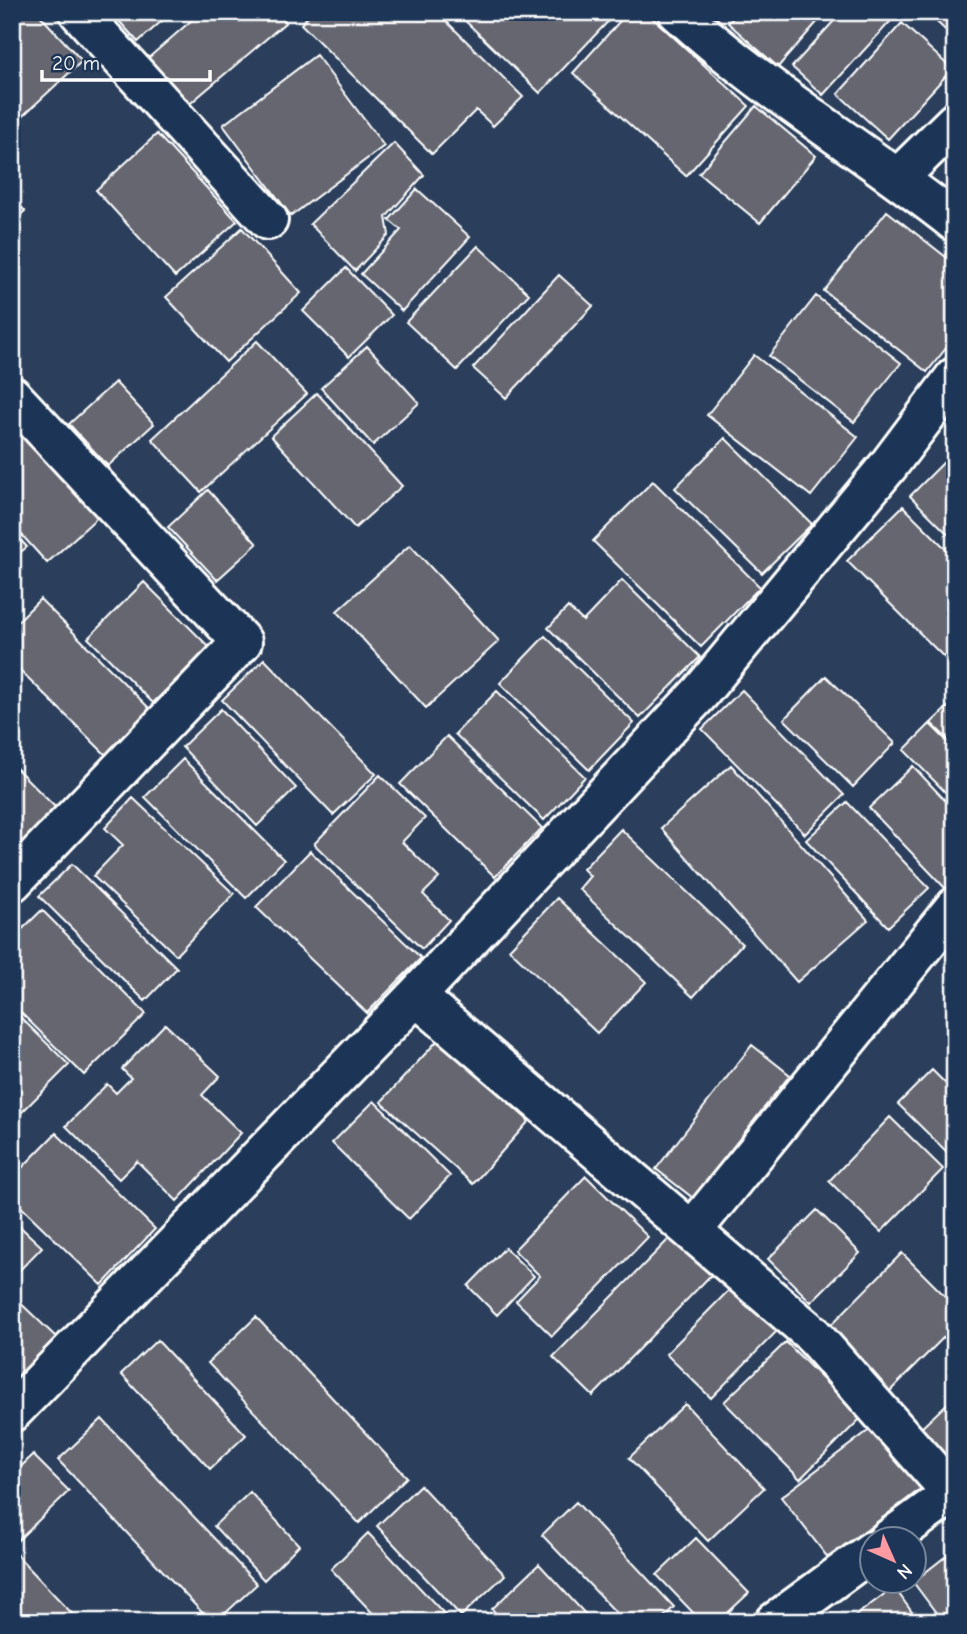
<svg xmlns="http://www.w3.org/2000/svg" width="967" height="1634" font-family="'Comic Neue',sans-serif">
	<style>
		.building { fill: #65666f; stroke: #fff; stroke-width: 2 }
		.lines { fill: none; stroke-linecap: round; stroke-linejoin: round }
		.minor-casing { stroke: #fff; stroke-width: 44 }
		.minor { stroke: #1d3557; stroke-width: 38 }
	</style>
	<rect width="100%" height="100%" fill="#2b3f5c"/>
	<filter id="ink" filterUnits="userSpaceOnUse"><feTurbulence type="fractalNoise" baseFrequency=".0143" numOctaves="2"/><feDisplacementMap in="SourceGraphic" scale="14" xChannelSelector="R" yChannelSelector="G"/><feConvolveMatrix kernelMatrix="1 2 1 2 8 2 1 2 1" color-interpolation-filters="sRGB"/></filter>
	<g filter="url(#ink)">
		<path class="building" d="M 12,12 L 37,12 L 82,61 L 13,125 Z
			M 111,12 L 172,12 L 138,42 Z
			M 201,12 L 278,12 L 286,22 L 186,107 L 146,60 Z
			M 312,12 L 437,12 L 523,97 L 493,126 L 476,110 L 432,154 L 301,24 Z
			M 456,12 L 617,12 L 540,93 Z
			M 628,12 L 646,12 L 749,106 L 686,176 L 573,73 Z
			M 738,12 L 826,12 L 778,67 L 728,23 Z
			M 842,12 L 899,12 L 823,95 L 792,67 Z
			M 926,12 L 955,12 L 955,39 Z
			M 902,23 L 952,69 L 888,139 L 838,94 Z
			M 316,55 L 384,146 L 291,216 L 223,125 Z
			M 756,106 L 816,156 L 760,223 L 699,173 Z
			M 157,134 L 237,221 L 175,277 L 96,190 Z
			M 394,143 L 424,175 L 386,217 L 389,235 L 355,271 L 310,224 Z
			M 417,189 L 470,237 L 402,311 L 361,274 L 401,230 L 389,220 Z
			M 12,197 L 25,211 L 12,222 Z
			M 887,211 L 955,264 L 955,337 L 927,372 L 824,291 Z
			M 242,228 L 301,293 L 226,362 L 166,297 Z
			M 478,246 L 529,294 L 457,370 L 406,322 Z
			M 346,268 L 392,315 L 349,357 L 303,311 Z
			M 559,275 L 593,306 L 506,398 L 473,368 Z
			M 816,296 L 901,363 L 854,422 L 769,356 Z
			M 257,341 L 307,394 L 201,492 L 152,439 Z
			M 367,346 L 419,403 L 373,445 L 321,388 Z
			M 754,355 L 858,437 L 811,496 L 707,415 Z
			M 115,382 L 154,424 L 108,466 L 69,424 Z
			M 317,393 L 402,486 L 355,528 L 271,436 Z
			M 12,419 L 100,515 L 47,563 L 12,524 Z
			M 725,438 L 812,524 L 762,573 L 675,488 Z
			M 955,451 L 955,541 L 910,496 Z
			M 653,481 L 760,587 L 701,647 L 593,541 Z
			M 208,490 L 257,544 L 217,580 L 168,527 Z
			M 903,506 L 955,558 L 955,668 L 847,561 Z
			M 12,531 L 27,547 L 12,559 Z
			M 410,545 L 499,641 L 426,708 L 337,611 Z
			M 622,580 L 700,657 L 640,718 L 548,628 L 568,607 L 583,621 Z
			M 144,582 L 209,647 L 153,703 L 88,638 Z
			M 40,599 L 152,711 L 107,756 L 12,662 L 12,627 Z
			M 545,636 L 634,723 L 589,770 L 500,683 Z
			M 264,659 L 376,774 L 333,815 L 222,700 Z
			M 826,676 L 895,743 L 853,787 L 784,719 Z
			M 742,690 L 844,795 L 805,834 L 702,729 Z
			M 497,691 L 585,777 L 544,820 L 455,734 Z
			M 955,700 L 955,746 L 931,723 Z
			M 221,709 L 296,788 L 257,826 L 182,747 Z
			M 930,724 L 955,749 L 955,802 L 904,750 Z
			M 447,736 L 542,828 L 495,877 L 400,784 Z
			M 183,759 L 284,860 L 246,898 L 145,797 Z
			M 731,765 L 868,920 L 797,982 L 661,828 Z
			M 913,766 L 955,811 L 955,880 L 946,889 L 869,808 Z
			M 15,767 L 63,815 L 12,866 L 12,770 Z
			M 380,775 L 425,818 L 402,842 L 439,878 L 423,894 L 449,920 L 422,949 L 314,844 Z
			M 133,798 L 234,894 L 176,955 L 93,876 L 123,845 L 105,828 Z
			M 847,802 L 929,888 L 888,927 L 806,840 Z
			M 621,829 L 742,944 L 693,997 L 579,889 L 590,876 L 583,869 Z
			M 310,851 L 421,958 L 367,1013 L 256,907 Z
			M 72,864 L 177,968 L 145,1001 L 39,896 Z
			M 557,898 L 646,982 L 597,1033 L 509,949 Z
			M 42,910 L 146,1014 L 84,1075 L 12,1004 L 12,939 Z
			M 12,1009 L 69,1065 L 12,1122 Z
			M 165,1024 L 220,1076 L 202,1095 L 241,1133 L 177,1201 L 137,1161 L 119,1179 L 66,1126 L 107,1084 L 116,1093 L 131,1078 L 122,1069 Z
			M 438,1040 L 529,1121 L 473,1184 L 381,1102 Z
			M 752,1045 L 790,1075 L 693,1198 L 656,1169 Z
			M 932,1070 L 955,1093 L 955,1160 L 898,1104 Z
			M 374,1101 L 450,1176 L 409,1219 L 332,1143 Z
			M 890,1117 L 943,1169 L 881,1232 L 829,1181 Z
			M 56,1133 L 155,1229 L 102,1285 L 12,1198 L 12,1178 Z
			M 586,1176 L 648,1237 L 552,1336 L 516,1301 L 540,1276 L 514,1250 Z
			M 817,1210 L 860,1253 L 811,1302 L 768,1259 Z
			M 12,1219 L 42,1247 L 18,1272 L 12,1267 Z
			M 671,1237 L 711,1275 L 593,1396 L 553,1357 Z
			M 505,1248 L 534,1276 L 497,1315 L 468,1286 Z
			M 902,1253 L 955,1306 L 955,1326 L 886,1395 L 824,1332 Z
			M 735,1284 L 780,1328 L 711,1398 L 666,1354 Z
			M 12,1295 L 57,1338 L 12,1383 Z
			M 256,1317 L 407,1477 L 359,1523 L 208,1363 Z
			M 157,1340 L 246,1435 L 210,1469 L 121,1374 Z
			M 786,1342 L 861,1418 L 800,1479 L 724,1402 Z
			M 955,1396 L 955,1472 L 917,1432 Z
			M 685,1404 L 764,1488 L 708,1541 L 629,1458 Z
			M 102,1419 L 257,1584 L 216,1622 L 211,1622 L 58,1460 Z
			M 876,1425 L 923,1487 L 829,1559 L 781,1497 Z
			M 33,1455 L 69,1491 L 16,1542 L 12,1538 L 12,1475 Z
			M 420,1485 L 505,1575 L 461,1616 L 377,1526 Z
			M 250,1492 L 299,1545 L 264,1580 L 214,1526 Z
			M 576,1502 L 674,1607 L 659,1622 L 625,1622 L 542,1535 Z
			M 368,1533 L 452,1622 L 381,1622 L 331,1569 Z
			M 696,1538 L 749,1593 L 718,1622 L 702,1622 L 657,1575 Z
			M 955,1549 L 955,1622 L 943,1622 L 913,1582 Z
			M 12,1550 L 80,1622 L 12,1622 Z
			M 539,1564 L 589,1618 L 585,1622 L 503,1622 L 492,1609 Z
			M 894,1587 L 919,1622 L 847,1622 Z"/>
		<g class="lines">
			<defs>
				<path id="minor" d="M 79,12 L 268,220
					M 678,12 C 763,90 864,150 955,222
					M 899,177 L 955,122
					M 12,396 L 242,642 L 12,882
					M 416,996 L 811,1333 L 952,1493
					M 692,1231 L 955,907
					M 12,1412 L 416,996 L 700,693 L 888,466 L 955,377
					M 888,1540 L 955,1491
					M 775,1622 L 872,1551"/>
			</defs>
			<use href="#minor" class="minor-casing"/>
			<use href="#minor" class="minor"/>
		</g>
	</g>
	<rect width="967" height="1634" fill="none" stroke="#1d3557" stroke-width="42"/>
	<rect x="21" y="21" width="925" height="1592" fill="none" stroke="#fff" stroke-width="2.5" filter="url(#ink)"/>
	<g transform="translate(893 1560) rotate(135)"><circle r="33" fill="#1d3557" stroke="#77869a" stroke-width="2"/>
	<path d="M0-5L12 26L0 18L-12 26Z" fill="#ff9aa2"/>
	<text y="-10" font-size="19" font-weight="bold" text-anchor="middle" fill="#ffffff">N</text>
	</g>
	<path d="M42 70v10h168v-10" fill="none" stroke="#ffffff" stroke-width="3.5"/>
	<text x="52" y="70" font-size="21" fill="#ffffff" stroke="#1d3557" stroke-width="5" paint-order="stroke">20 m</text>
</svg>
